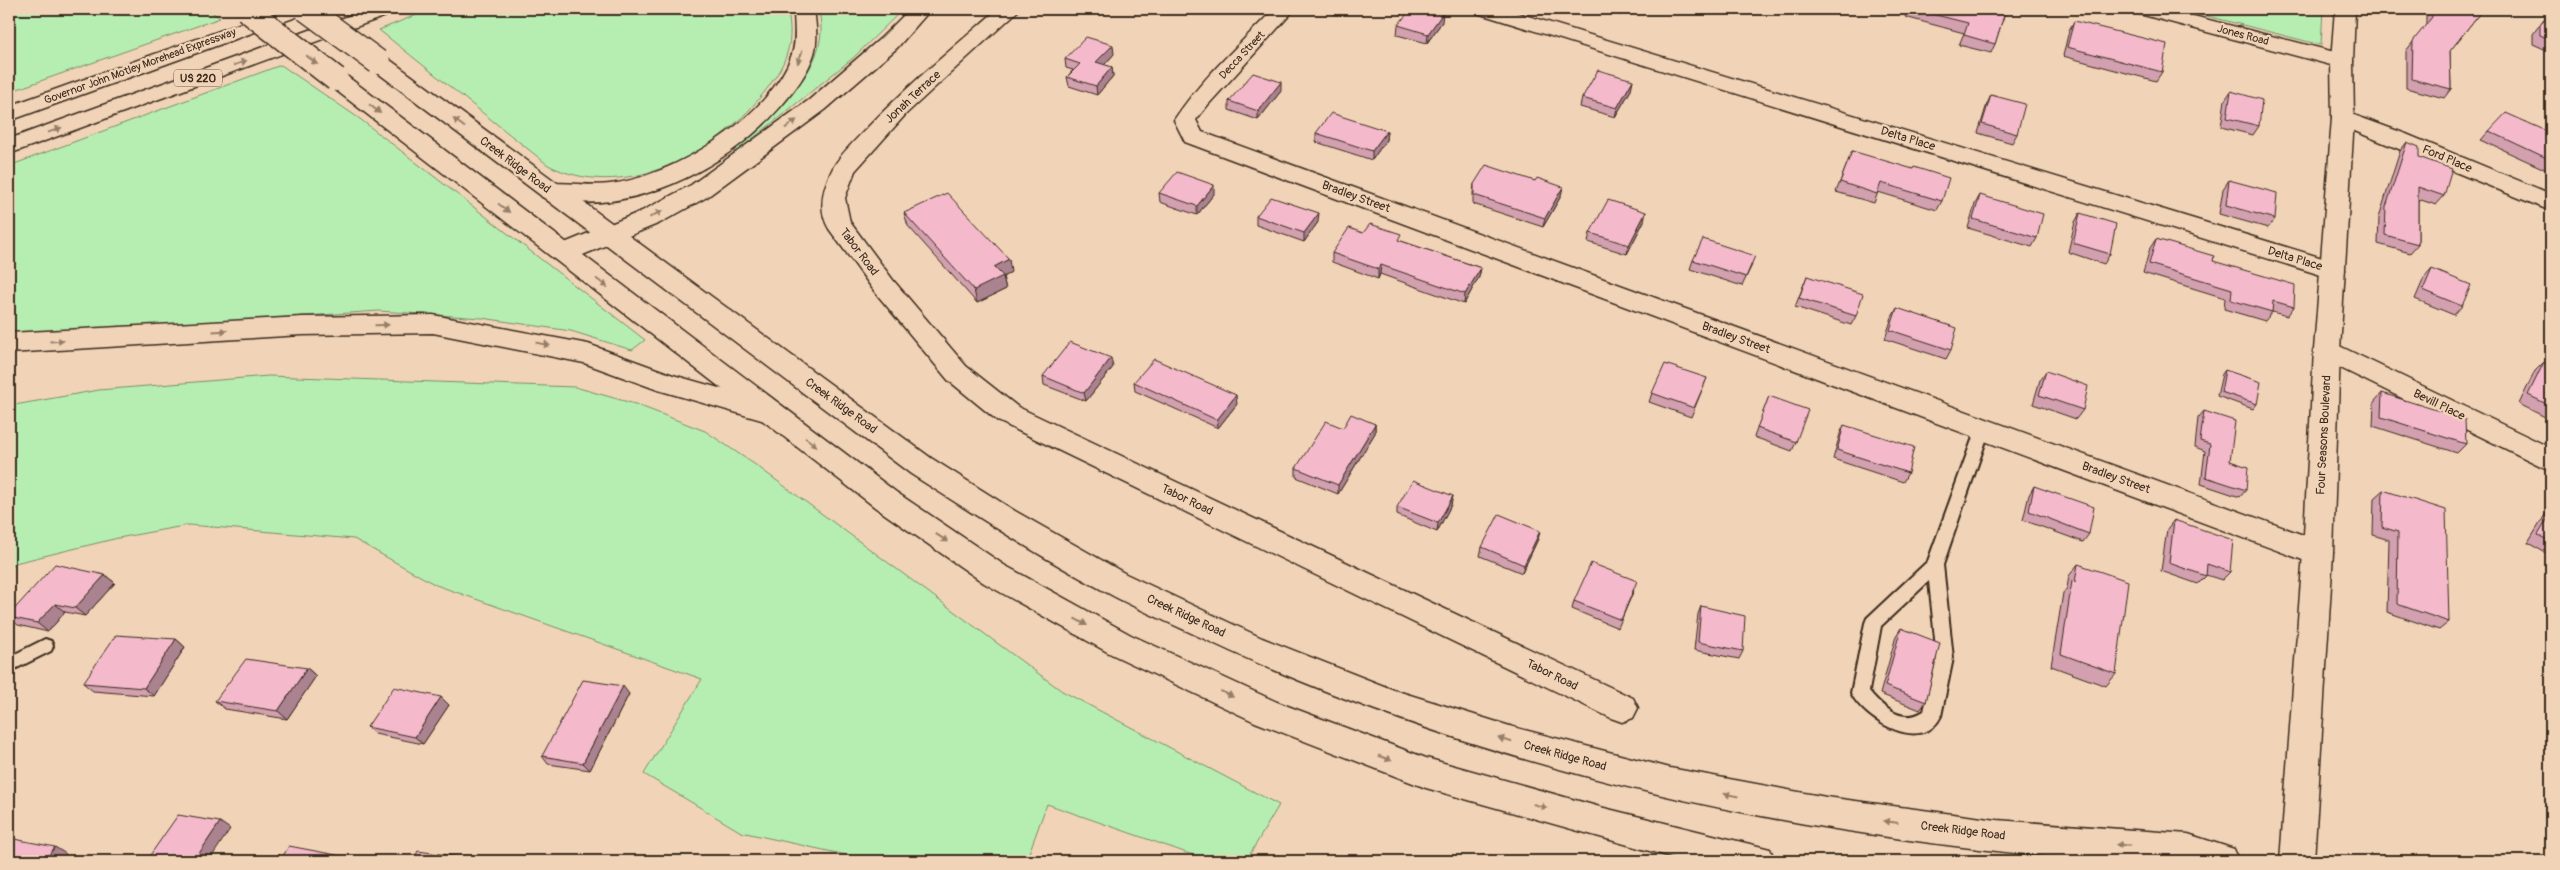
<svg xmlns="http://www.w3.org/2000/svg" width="2560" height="870" font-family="Pangolin,sans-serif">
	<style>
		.green { fill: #b6eeb2; stroke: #788c68 }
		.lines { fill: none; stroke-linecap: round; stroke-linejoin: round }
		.service-casing { stroke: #3b2a1e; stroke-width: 4 }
		.minor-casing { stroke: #3b2a1e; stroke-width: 3 }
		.tertiary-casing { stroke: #3b2a1e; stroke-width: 3 }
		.secondary-casing { stroke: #3b2a1e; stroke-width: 3 }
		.motorway-casing { stroke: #3b2a1e; stroke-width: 3 }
		.service { fill: #f1d4b7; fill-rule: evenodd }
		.minor { fill: #f1d4b7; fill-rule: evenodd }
		.tertiary { fill: #f1d4b7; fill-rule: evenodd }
		.secondary { fill: #f1d4b7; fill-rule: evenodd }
		.motorway { fill: #f1d4b7; fill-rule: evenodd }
		.secondary-bridge-casing { stroke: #3b2a1e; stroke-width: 27; stroke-linecap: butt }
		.secondary-bridge { stroke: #f1d4b7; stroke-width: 24 }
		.wall { fill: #d2a0af; stroke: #3b2a1e }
		.shaded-wall { fill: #ab828f; stroke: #3b2a1e }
		.building { fill: #f4bacc; stroke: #3b2a1e }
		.oneway { fill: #967f6a }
		.labels { text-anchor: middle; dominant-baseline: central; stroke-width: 4.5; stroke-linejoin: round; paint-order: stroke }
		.far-street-label { font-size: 11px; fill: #3b2a1e; stroke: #f1d4b7 }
		.shield { fill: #f1d4b7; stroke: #725d4c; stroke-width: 1 }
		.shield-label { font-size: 11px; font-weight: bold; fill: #3b2a1e }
		.street-label { font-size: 12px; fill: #3b2a1e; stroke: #f1d4b7 }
	</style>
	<rect width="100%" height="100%" fill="#f1d4b7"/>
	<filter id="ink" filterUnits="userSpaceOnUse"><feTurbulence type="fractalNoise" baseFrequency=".02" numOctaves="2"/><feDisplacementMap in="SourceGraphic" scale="10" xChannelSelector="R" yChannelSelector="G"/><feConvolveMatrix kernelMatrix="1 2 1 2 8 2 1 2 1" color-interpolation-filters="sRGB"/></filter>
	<g filter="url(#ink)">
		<path class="green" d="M 9,9 L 208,9 L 220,18 L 9,92 Z
			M 431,9 L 787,9 C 797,48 782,71 757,101 C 709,158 620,202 548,165 L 379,30 Z
			M 818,9 L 903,9 L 853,58 L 736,152 L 731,150 C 770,118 836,66 818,9 Z
			M 2180,9 L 2323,9 L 2321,45 Z
			M 281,65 L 360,119 L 645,340 L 632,350 L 571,331 L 482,318 L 379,311 L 9,336 L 9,166 Z
			M 268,376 L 575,387 L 635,404 L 705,431 L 757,466 L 1062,691 L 1279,805 L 1246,861 L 1210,861 L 1047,804 L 1026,861 L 874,861 L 741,832 L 644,774 L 702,679 L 436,585 L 354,539 L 189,525 L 118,538 L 15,563 L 9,571 L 9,406 L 99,390 Z"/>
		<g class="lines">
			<defs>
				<path id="service" d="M 1983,423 L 1988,425 L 1990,429 L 1943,565 L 1953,658 L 1941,716 C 1923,755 1864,720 1851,693 L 1865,623 L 1867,618 L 1928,561 L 1976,429 L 1978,425 ZM 1929,581 L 1937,658 L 1924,711 C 1903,725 1883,708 1869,691 L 1881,626 Z
					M 45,639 L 51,641 L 53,646 L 51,651 L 9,672 L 9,657 Z"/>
				<path id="minor" d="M 998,9 L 1020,9 L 907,113 L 855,171 L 845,198 L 850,222 L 893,280 L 966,366 L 1018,407 L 1633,698 L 1638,708 L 1633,718 L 1622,722 L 1611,718 L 998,421 L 948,380 L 875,292 L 829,229 C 817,209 823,187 833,168 C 841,153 857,139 868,127 C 908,85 954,47 998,9 Z
					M 1274,9 L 1295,9 L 1207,106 L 1196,120 L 1202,132 L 2328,544 L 2333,553 L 2328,562 L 2318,565 L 2308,562 L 1185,142 L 1174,120 C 1201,79 1240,44 1274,9 Z
					M 1474,9 L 1505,9 L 2342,264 L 2345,270 L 2342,276 L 2333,279 L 2324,276 L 1477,13 Z
					M 2133,9 L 2166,9 L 2350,56 L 2353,61 L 2350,66 L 2342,68 L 2136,13 Z
					M 2343,111 L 2406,134 L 2551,194 L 2551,211 L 2335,123 L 2332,118 L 2335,113 Z
					M 2327,340 L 2551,448 L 2551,471 L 2318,357 L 2314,350 L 2318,343 Z"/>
				<path id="tertiary" d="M 2335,9 L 2355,9 L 2353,61 L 2354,118 L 2340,350 L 2333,553 L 2314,861 L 2280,861 L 2303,553 L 2314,350 L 2332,118 L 2331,61 Z"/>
				<path id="secondary" d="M 378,55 L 386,57 L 931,458 L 1015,511 L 1126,574 L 1262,638 L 1394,690 L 1513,727 L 1670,768 L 1826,797 L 1997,820 L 2188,834 L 2234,849 L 2239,861 C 2199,861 2159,863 2119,861 C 2046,858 1974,849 1902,839 C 1654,805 1412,738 1187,631 C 1159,618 1131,606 1104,591 C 1038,556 974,514 911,474 L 370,67 L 367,62 L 370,57 Z
					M 336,72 L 344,74 L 896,492 L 1004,565 L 1131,635 L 1277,702 L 1426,758 L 1600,807 L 1770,849 L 1775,861 L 1685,861 L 1426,788 L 1255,722 L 1109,653 L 984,583 L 876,508 L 328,84 L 325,79 L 328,74 Z"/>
				<path id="motorway" d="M 281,9 L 310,9 L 307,13 L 9,121 L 9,106 Z
					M 368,9 L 397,9 L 394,13 L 9,154 L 9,139 Z
					M 794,9 L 814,9 C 816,24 818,40 814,54 C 808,73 794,91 782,105 C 727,169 627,220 542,197 L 538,191 L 542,185 C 562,180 588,187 610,184 C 673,177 771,117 792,54 C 797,40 794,24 794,9 Z
					M 910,9 L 931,9 L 897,48 L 825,110 L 707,197 L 660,223 L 573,259 L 564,262 L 555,259 L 552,253 L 555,247 L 642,211 L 691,185 L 809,100 L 881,38 Z
					M 433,315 L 588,344 L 673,375 L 782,406 L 786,413 L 782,420 L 772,423 L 658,390 L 584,363 L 433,333 L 302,335 L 9,353 L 9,333 L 302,317 Z"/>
			</defs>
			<use href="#service" class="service-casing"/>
			<use href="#minor" class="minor-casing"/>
			<use href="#tertiary" class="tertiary-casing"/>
			<use href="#secondary" class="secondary-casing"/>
			<use href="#motorway" class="motorway-casing"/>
			<use href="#service" class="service"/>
			<use href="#minor" class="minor"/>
			<use href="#tertiary" class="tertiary"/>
			<use href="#secondary" class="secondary"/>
			<use href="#motorway" class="motorway"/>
			<defs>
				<path id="secondary-bridge" d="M 246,9 L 336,79
					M 306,9 L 378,62"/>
			</defs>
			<use href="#secondary-bridge" class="secondary-bridge-casing"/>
			<use href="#secondary-bridge" class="secondary-bridge"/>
		</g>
		<path class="wall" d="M 1317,9 L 1342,9 L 1337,15 Z
			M 1595,9 L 1624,9 L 1620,16 Z
			M 1908,9 L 2006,9 L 1995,44 L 1991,53 L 1959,45 L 1964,33 L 1905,17 Z
			M 2426,9 L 2483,9 L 2450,51 L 2451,89 L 2444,98 L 2406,88 L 2406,51 L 2426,25 Z
			M 2551,11 L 2551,52 L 2533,44 L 2533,34 L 2543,20 Z
			M 2074,21 L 2162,72 L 2156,81 L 2063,56 L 2069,30 Z
			M 1442,22 L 1427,43 L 1397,35 L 1398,25 Z
			M 1114,54 L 1104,65 L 1112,67 L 1113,76 L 1097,95 L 1069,86 L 1067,77 L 1073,70 L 1066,68 L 1065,59 Z
			M 1631,90 L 1615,117 L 1580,107 L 1582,98 Z
			M 1281,91 L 1258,120 L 1229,110 L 1229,101 Z
			M 2231,91 L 2259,126 L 2253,135 L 2221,127 L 2225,100 Z
			M 1991,95 L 2017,134 L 2012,143 L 1978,133 L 1987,104 Z
			M 1387,131 L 1386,140 L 1372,160 L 1316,142 L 1316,133 Z
			M 2489,131 L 2551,133 L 2551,177 L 2549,176 L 2551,172 L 2481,140 Z
			M 2407,142 L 2419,157 L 2444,196 L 2436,205 L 2418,199 L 2418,244 L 2410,253 L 2378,244 L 2379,217 L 2400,151 Z
			M 1852,151 L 1942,201 L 1937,210 L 1878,192 L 1874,203 L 1836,192 Z
			M 2229,180 L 2275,219 L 2268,228 L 2219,214 L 2223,189 Z
			M 1535,181 L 1561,196 L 1543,227 L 1473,204 L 1473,193 L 1474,184 Z
			M 1159,193 L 1214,194 L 1197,215 L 1160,202 Z
			M 1980,195 L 2037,238 L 2032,247 L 1968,228 L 1975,204 Z
			M 904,213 L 1011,272 L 1003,277 L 1006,289 L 977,303 L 908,226 Z
			M 2080,213 L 2110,254 L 2104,264 L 2068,252 L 2075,222 Z
			M 1256,216 L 1318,222 L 1304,242 L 1256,225 Z
			M 1644,221 L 1627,254 L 1588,242 L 1590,233 Z
			M 1363,233 L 1401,241 L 1481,268 L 1479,277 L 1464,304 L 1380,274 L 1378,279 L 1332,262 L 1332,253 Z
			M 2156,239 L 2213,261 L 2294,307 L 2287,316 L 2272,312 L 2265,321 L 2224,309 L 2225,298 L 2143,273 L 2150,248 Z
			M 1693,260 L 1752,265 L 1742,286 L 1690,269 Z
			M 2432,269 L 2462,306 L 2454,315 L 2415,299 L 2424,278 Z
			M 1807,276 L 1856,316 L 1851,325 L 1795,307 Z
			M 1897,308 L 1951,350 L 1946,359 L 1885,339 L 1892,317 Z
			M 2544,362 L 2551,365 L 2551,420 L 2519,404 L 2535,371 Z
			M 1113,367 L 1086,401 L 1044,385 L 1043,376 Z
			M 2225,370 L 2257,404 L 2253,409 L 2217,396 L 2222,374 Z
			M 2046,371 L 2083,410 L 2076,419 L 2033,404 L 2040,380 Z
			M 1707,378 L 1691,417 L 1649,402 L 1652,393 Z
			M 1134,382 L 1237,404 L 1218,428 L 1135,391 Z
			M 2382,393 L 2466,444 L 2457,453 L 2373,426 L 2374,402 Z
			M 1769,396 L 1796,442 L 1792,451 L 1754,437 Z
			M 2204,411 L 2246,490 L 2240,497 L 2201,484 L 2205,451 L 2195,447 L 2198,418 Z
			M 1375,424 L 1375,433 L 1338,494 L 1296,477 L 1296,468 L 1343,428 Z
			M 1844,425 L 1908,473 L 1903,482 L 1833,459 L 1840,434 Z
			M 2034,486 L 2089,534 L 2083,542 L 2023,520 L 2029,495 Z
			M 2383,490 L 2449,622 L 2439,630 L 2387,612 L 2389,540 L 2373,535 L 2374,498 Z
			M 1453,496 L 1451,505 L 1437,532 L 1397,515 L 1397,507 Z
			M 2551,505 L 2551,556 L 2528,543 Z
			M 2174,520 L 2230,572 L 2222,580 L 2206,575 L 2206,576 L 2198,584 L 2161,571 L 2167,529 Z
			M 1540,531 L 1538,539 L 1522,573 L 1480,556 L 1482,547 Z
			M 2078,564 L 2116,674 L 2106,686 L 2051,666 L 2063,593 L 2067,588 L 2069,576 Z
			M 105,575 L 115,583 L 85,616 L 65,612 L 48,632 L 18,625 L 9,618 L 9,615 Z
			M 1634,590 L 1618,628 L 1572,609 L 1574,601 Z
			M 1701,606 L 1743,651 L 1739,659 L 1694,650 L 1698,614 Z
			M 1901,628 L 1926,702 L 1920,710 L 1880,694 L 1896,636 Z
			M 176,639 L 185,647 L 154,696 L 93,691 L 83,683 Z
			M 307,668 L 316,676 L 287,719 L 225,709 L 215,701 Z
			M 629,694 L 590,770 L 548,764 L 542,756 Z
			M 449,705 L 423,744 L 375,734 L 367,727 Z"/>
		<path class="shaded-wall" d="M 1338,9 L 1342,9 L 1337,15 Z
			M 1621,9 L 1624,9 L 1620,16 Z
			M 1443,13 L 1442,22 L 1427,43 L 1428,34 Z
			M 1113,45 L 1114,54 L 1098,72 L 1096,62 Z
			M 1112,67 L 1113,76 L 1097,95 L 1096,86 Z
			M 1633,80 L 1631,90 L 1615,117 L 1617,108 Z
			M 1281,82 L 1281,91 L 1258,120 L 1258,111 Z
			M 1387,131 L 1386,140 L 1372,160 L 1372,151 Z
			M 1214,185 L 1214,194 L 1197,215 L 1197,206 Z
			M 1563,187 L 1561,196 L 1543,227 L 1545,218 Z
			M 1646,212 L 1644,221 L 1627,254 L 1629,245 Z
			M 1319,213 L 1318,222 L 1304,242 L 1304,233 Z
			M 1009,259 L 1011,272 L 1003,277 L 1006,289 L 977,303 L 974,290 L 994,267 Z
			M 1381,265 L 1380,274 L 1378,279 L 1378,269 Z
			M 1481,268 L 1479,277 L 1464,304 L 1465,294 Z
			M 1111,358 L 1113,367 L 1086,401 L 1084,393 Z
			M 1236,395 L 1237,404 L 1218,428 L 1217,420 Z
			M 1375,424 L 1375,433 L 1338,494 L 1338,485 Z
			M 1453,496 L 1451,505 L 1437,532 L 1438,523 Z
			M 1540,531 L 1538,539 L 1522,573 L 1524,565 Z
			M 105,575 L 115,583 L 85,616 L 75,608 Z
			M 55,604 L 65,612 L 48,632 L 37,623 Z
			M 176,639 L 185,647 L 154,696 L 144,688 Z
			M 307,668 L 316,676 L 287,719 L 278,711 Z
			M 623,686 L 629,694 L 590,770 L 583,763 Z
			M 441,697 L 449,705 L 423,744 L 415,737 Z
			M 220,822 L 230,829 L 209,861 L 194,861 Z
			M 55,847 L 66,854 L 61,861 L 44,861 Z
			M 461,857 L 466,861 L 459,861 Z
			M 352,858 L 357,861 L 350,861 Z"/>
		<path class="building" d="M 1411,9 L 1427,9 L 1443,13 L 1428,34 L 1398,25 Z
			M 1912,9 L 2006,9 L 1995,44 L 1964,35 L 1968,23 Z
			M 2432,9 L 2483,9 L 2450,51 L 2451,89 L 2412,79 L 2413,41 L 2432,17 Z
			M 2551,11 L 2551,40 L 2540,35 L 2540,25 Z
			M 2074,21 L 2167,44 L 2162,72 L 2067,47 Z
			M 1086,37 L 1113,45 L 1096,62 L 1112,67 L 1096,86 L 1067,77 L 1080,64 L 1065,59 Z
			M 1598,70 L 1633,80 L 1617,108 L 1582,98 Z
			M 1253,73 L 1281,82 L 1258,111 L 1229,101 Z
			M 2231,91 L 2262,100 L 2259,126 L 2227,118 Z
			M 1991,95 L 2025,104 L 2017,134 L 1982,124 Z
			M 1331,113 L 1387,131 L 1372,151 L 1316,133 Z
			M 2506,113 L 2551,133 L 2551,160 L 2489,131 Z
			M 2407,142 L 2419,147 L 2419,157 L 2452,169 L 2444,196 L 2418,187 L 2418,244 L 2385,235 L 2386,207 Z
			M 1852,151 L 1913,169 L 1914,167 L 1949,178 L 1942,201 L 1881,183 L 1877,194 L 1840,182 Z
			M 1486,165 L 1535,181 L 1537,178 L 1563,187 L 1545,218 L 1474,195 L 1474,184 Z
			M 1177,172 L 1214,185 L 1197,206 L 1159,193 Z
			M 2229,180 L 2277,193 L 2275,219 L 2226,205 Z
			M 947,193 L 1009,259 L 994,267 L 1003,276 L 974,290 L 904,213 Z
			M 1980,195 L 2043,214 L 2037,238 L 1973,219 Z
			M 1271,197 L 1319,213 L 1304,233 L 1256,216 Z
			M 1608,200 L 1646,212 L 1629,245 L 1590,233 Z
			M 2080,213 L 2116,224 L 2110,254 L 2073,243 Z
			M 1370,224 L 1401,234 L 1398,240 L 1481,268 L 1465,294 L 1381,265 L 1378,269 L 1332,253 L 1349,228 L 1363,233 Z
			M 1703,239 L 1755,256 L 1746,277 L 1693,260 Z
			M 2156,239 L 2214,256 L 2213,261 L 2295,285 L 2294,307 L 2273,301 L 2272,312 L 2231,300 L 2232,289 L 2149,264 Z
			M 2432,269 L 2471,285 L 2462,306 L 2423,290 Z
			M 1807,276 L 1863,294 L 1856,316 L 1799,298 Z
			M 1897,308 L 1957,328 L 1951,350 L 1890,330 Z
			M 1070,342 L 1111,358 L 1084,393 L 1043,376 Z
			M 1154,359 L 1236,395 L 1217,420 L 1134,382 Z
			M 2544,362 L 2551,365 L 2551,406 L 2528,395 Z
			M 1665,364 L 1707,378 L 1694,408 L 1652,393 Z
			M 2225,370 L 2261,382 L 2257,404 L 2221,392 Z
			M 2046,371 L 2088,386 L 2083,410 L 2039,395 Z
			M 2382,393 L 2465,419 L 2466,444 L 2381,417 Z
			M 1769,396 L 1808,410 L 1796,442 L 1757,428 Z
			M 2204,411 L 2235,421 L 2230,461 L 2248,467 L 2246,490 L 2206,477 L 2210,444 L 2200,441 Z
			M 1351,414 L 1375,424 L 1338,485 L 1296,468 L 1326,421 L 1343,428 Z
			M 1844,425 L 1914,447 L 1908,473 L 1837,450 Z
			M 1413,480 L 1453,496 L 1438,523 L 1397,507 Z
			M 2034,486 L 2094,507 L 2089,534 L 2029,511 Z
			M 2383,490 L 2446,510 L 2449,622 L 2397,604 L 2398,532 L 2382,527 Z
			M 2551,513 L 2551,542 L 2538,535 Z
			M 1499,514 L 1540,531 L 1524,565 L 1482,547 Z
			M 2174,520 L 2233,540 L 2230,572 L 2207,564 L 2206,576 L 2169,563 Z
			M 1591,563 L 1637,581 L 1621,620 L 1574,601 Z
			M 55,564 L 105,575 L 75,608 L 55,604 L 37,623 L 9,617 L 9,615 Z
			M 2078,564 L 2128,581 L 2116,674 L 2061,654 L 2072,581 L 2075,582 Z
			M 1701,606 L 1745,616 L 1743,651 L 1698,642 Z
			M 1901,628 L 1940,643 L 1926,702 L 1885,686 Z
			M 116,635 L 176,639 L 144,688 L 83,683 Z
			M 246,659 L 307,668 L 278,711 L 215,701 Z
			M 583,680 L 623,686 L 583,763 L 542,756 Z
			M 394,687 L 441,697 L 415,737 L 367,727 Z
			M 178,815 L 220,822 L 194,861 L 146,861 Z
			M 9,838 L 55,847 L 44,861 L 9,861 Z
			M 289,846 L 352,858 L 350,861 L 280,861 Z
			M 418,851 L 461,857 L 459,861 L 413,861 Z"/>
		<defs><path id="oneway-solid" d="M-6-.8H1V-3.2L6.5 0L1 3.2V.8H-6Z" transform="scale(1.25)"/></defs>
		<g class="oneway">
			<use href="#oneway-solid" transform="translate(800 57) rotate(111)"/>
			<use href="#oneway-solid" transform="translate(312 60) rotate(38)"/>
			<use href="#oneway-solid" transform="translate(240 63) rotate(-20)"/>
			<use href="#oneway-solid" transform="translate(375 109) rotate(38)"/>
			<use href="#oneway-solid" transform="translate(459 123) rotate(-143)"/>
			<use href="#oneway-solid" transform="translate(791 124) rotate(-36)"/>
			<use href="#oneway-solid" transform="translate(55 130) rotate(-20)"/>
			<use href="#oneway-solid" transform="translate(504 208) rotate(37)"/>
			<use href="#oneway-solid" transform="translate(656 214) rotate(-28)"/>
			<use href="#oneway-solid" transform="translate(602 283) rotate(37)"/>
			<use href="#oneway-solid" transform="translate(382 325) rotate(-1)"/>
			<use href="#oneway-solid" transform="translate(220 331) rotate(-4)"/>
			<use href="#oneway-solid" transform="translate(57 341) rotate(-3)"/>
			<use href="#oneway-solid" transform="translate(543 344) rotate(12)"/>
			<use href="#oneway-solid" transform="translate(811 442) rotate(37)"/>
			<use href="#oneway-solid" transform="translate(942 538) rotate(34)"/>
			<use href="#oneway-solid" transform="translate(1081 622) rotate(29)"/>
			<use href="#oneway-solid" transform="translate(1227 694) rotate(25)"/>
			<use href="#oneway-solid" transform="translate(1505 740) rotate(-162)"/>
			<use href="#oneway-solid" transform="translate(1385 758) rotate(21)"/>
			<use href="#oneway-solid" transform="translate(1731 795) rotate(-169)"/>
			<use href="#oneway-solid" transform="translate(1540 806) rotate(16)"/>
			<use href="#oneway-solid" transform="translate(1891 822) rotate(-172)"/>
			<use href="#oneway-solid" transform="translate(2123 845) rotate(-176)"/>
		</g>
	</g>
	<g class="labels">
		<g class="far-street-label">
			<text transform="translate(2243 35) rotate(15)">Jones Road</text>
			<text transform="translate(1242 55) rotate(-47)">Decca Street</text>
			<text transform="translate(140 66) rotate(-20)">Governor John Motley Morehead Expressway</text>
		</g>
		<rect class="shield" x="174" y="69.5" width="48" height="17" rx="4"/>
		<g class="shield-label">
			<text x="198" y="78">US 220</text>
		</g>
		<g class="street-label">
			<text transform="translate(913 97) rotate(-43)">Jonah Terrace</text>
			<text transform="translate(1908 139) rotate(17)">Delta Place</text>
			<text transform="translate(2447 159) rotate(23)">Ford Place</text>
			<text transform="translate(515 165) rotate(37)">Creek Ridge Road</text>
			<text transform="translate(1356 197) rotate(20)">Bradley Street</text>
			<text transform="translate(859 252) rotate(53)">Tabor Road</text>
			<text transform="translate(2295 259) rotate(17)">Delta Place</text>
			<text transform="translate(1736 338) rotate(20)">Bradley Street</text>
			<text transform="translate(2439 405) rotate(26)">Bevill Place</text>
			<text transform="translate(841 406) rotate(36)">Creek Ridge Road</text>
			<text transform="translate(2324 435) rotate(-87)">Four Seasons Boulevard</text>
			<text transform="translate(2116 478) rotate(20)">Bradley Street</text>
			<text transform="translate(1187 500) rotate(26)">Tabor Road</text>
			<text transform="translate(1186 616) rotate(25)">Creek Ridge Road</text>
			<text transform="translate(1552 675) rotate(26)">Tabor Road</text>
			<text transform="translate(1565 756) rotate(15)">Creek Ridge Road</text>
			<text transform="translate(1963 831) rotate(7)">Creek Ridge Road</text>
		</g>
	</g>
	<rect width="2560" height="870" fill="none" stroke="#f1d4b7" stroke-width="30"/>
	<rect x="15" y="15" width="2530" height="840" fill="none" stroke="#3b2a1e" stroke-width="2" filter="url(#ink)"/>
</svg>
